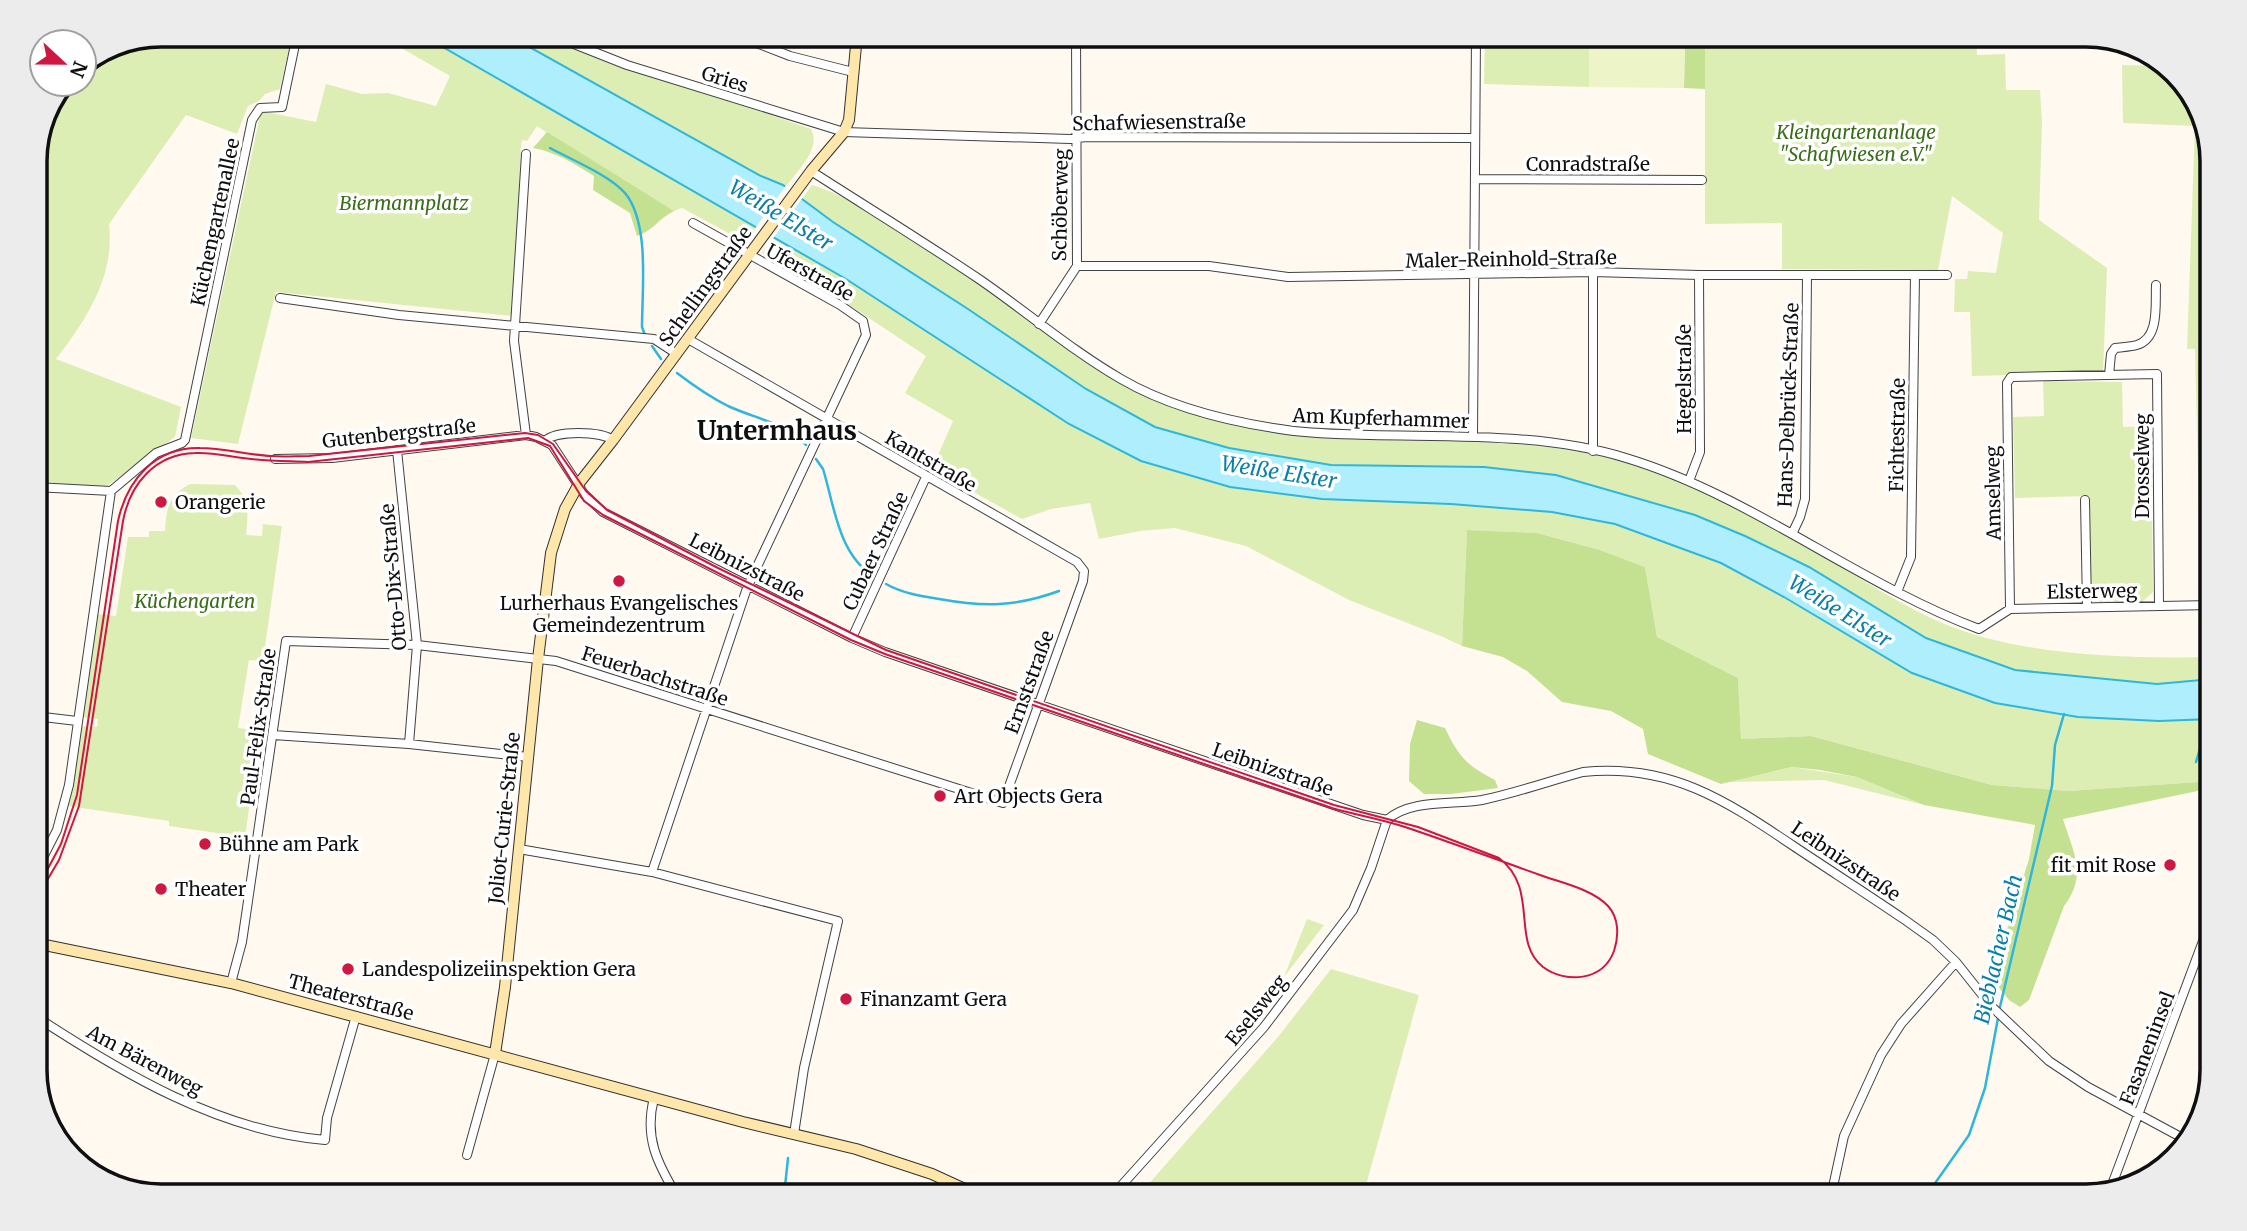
<svg xmlns="http://www.w3.org/2000/svg" width="2247" height="1231" font-family="Merriweather,serif">
	<style>
		.green { fill: #ddeeb5 }
		.forest { fill: #c4e192 }
		.pitch { fill: #edf4c8 }
		.water { fill: #afeefd; stroke: #2eb6dc; stroke-width: 2 }
		.pier { fill: #fff9f0 }
		.lines { fill: none; stroke-linecap: round; stroke-linejoin: round }
		.stream { stroke: #2eb6dc; stroke-width: 2.5 }
		.street-casing { stroke: #424242; stroke-width: 10 }
		.secondary-casing { stroke: #313131; stroke-width: 12 }
		.street { stroke: #fff; stroke-width: 8 }
		.secondary { stroke: #ffe7ab; stroke-width: 10 }
		.tram { stroke: #ce1741; stroke-width: 2 }
		.rail { stroke: #ce1741; stroke-width: 2.5 }
		.poi-dot { fill: #ce1741; stroke: #fff; stroke-width: 2.5 }
		.labels { text-anchor: middle; dominant-baseline: central; stroke-width: 7; stroke-linejoin: round; paint-order: stroke }
		.street-label { font-size: 19px; fill: #0f0f0f; stroke: #fff }
		.park-label { font-size: 19px; font-style: italic; fill: #396e17; stroke: #fff }
		.poi-label { font-size: 19px; fill: #0f0f0f; stroke: #fff; text-anchor: start }
		.water-label { font-size: 21px; font-style: italic; fill: #0a7fa7; stroke: #fff }
		.district-label { font-size: 26px; font-weight: bold; fill: #0f0f0f; stroke: #fff }
		.rim { fill: none; stroke: #0f0f0f; stroke-width: 3.5 }
	</style>
	<rect width="100%" height="100%" fill="#fff9f0"/>
	<path class="green" d="M 161,35 L 292,35 L 280,89 L 265,94 L 259,101 L 248,106 L 237,134 L 186,115 L 109,224 C 115,276 87,319 56,359 L 181,407 L 175,437 L 104,488 L 35,481 L 35,153 L 67,84 L 84,84 L 84,64 L 113,44 Z
		M 379,35 L 422,35 L 757,227 L 745,242 L 682,208 L 674,211 L 577,153 L 537,126 L 527,141 L 522,140 L 521,146 L 513,316 L 276,292 L 238,444 L 191,438 L 261,111 L 316,122 L 326,84 L 362,94 L 388,93 L 436,106 L 450,76 Z
		M 508,35 L 540,35 L 611,64 L 728,100 L 811,129 C 822,149 796,172 786,187 L 761,176 Z
		M 1485,35 L 1589,35 L 1589,87 L 1484,84 Z
		M 1705,35 L 1976,35 L 1977,55 L 2005,54 L 2006,90 L 2040,90 L 2042,123 L 2039,220 L 2107,268 L 2103,373 L 1972,376 L 1970,312 L 1954,312 L 1955,279 L 1967,279 L 1968,271 L 1996,273 L 2003,233 L 1952,196 L 1938,270 L 1782,269 L 1782,223 L 1705,224 Z
		M 2122,65 L 2163,66 L 2195,98 L 2212,153 L 2212,514 L 2199,515 L 2195,349 L 2187,349 L 2195,126 L 2123,123 Z
		M 812,185 C 843,194 870,214 898,232 C 934,255 971,278 1006,303 C 1050,336 1102,378 1152,399 C 1177,410 1205,414 1232,420 C 1257,425 1282,432 1307,435 C 1400,446 1494,435 1587,453 C 1676,471 1758,519 1836,564 C 1871,585 1905,607 1942,623 C 2020,656 2128,659 2212,657 L 2212,679 L 2157,684 L 2015,670 L 1926,638 L 1809,567 L 1745,536 L 1695,515 L 1556,475 L 1484,467 L 1331,465 L 1229,448 L 1155,427 L 1086,389 L 968,309 L 833,222 L 802,199 Z
		M 774,237 L 846,279 L 1069,424 L 1141,461 L 1451,504 L 1552,512 L 1615,524 L 1721,563 L 1784,597 L 2078,717 L 2159,721 L 2212,719 L 2212,781 L 2069,791 L 1992,785 L 1811,736 L 1741,739 L 1738,678 L 1657,637 L 1645,567 L 1600,550 L 1537,533 L 1467,530 L 1462,646 L 1443,637 L 1349,600 L 1246,546 L 1175,528 L 1140,531 L 1099,539 L 1090,503 L 1051,509 L 1022,519 L 932,469 L 953,421 L 905,393 L 926,356 L 836,296 L 762,253 Z
		M 2043,381 L 2122,382 L 2123,427 L 2151,426 L 2153,592 L 2142,602 L 2091,602 L 2087,496 L 2015,498 L 2013,417 L 2044,416 Z
		M 190,484 L 235,485 C 250,500 248,515 246,535 L 262,536 L 263,524 L 282,526 L 263,661 L 249,660 L 238,728 L 260,731 L 245,837 L 169,826 L 169,821 L 68,806 L 81,726 L 97,727 L 98,719 L 82,717 L 98,614 L 116,616 L 128,537 L 149,537 L 149,531 L 165,531 C 166,508 169,495 190,484 Z
		M 1792,767 L 1857,777 L 1924,805 L 1824,780 L 1728,782 Z
		M 1307,919 L 1324,925 L 1284,977 Z
		M 1331,969 L 1419,995 L 1363,1196 L 1138,1196 L 1278,1037 Z"/>
	<path class="forest" d="M 1685,35 L 1705,35 L 1705,89 L 1684,88 Z
		M 547,132 L 674,211 C 658,219 653,231 637,236 L 630,213 L 593,190 L 594,176 C 575,164 556,152 533,148 Z
		M 1467,530 L 1537,533 L 1600,550 L 1645,567 L 1657,637 L 1738,678 L 1741,739 L 1811,736 L 1992,785 L 2069,791 L 2212,781 L 2212,788 L 2063,819 C 2073,852 2088,875 2064,906 L 2029,1000 L 2020,1007 L 2009,1000 L 1992,979 L 2029,859 L 2035,825 L 1924,805 L 1857,777 L 1820,770 L 1792,767 L 1721,784 L 1648,754 L 1643,729 L 1611,711 L 1562,702 L 1527,671 L 1503,657 L 1462,646 Z
		M 1417,720 L 1445,728 C 1459,757 1466,765 1495,780 L 1498,788 L 1451,794 L 1424,794 L 1409,781 L 1410,744 Z"/>
	<path class="pitch" d="M 1589,35 L 1685,35 L 1684,88 L 1589,87 Z"/>
	<path class="water" d="M 422,35 L 508,35 L 761,176 L 783,185 L 833,222 L 968,309 L 1086,389 L 1155,427 L 1229,448 L 1331,465 L 1484,467 L 1556,475 L 1695,515 L 1745,536 L 1809,567 L 1926,638 L 2015,670 L 2157,684 L 2212,679 L 2212,719 L 2159,721 L 2078,717 L 1995,703 L 1912,673 L 1784,597 L 1721,563 L 1615,524 L 1552,512 L 1451,504 L 1322,499 L 1230,487 L 1141,461 L 1069,424 L 846,279 Z"/>
	<path class="pier" d="M 787,184 L 804,196 L 772,240 L 754,230 Z"/>
	<g class="lines">
		<path class="stream" d="M 550,148 C 572,160 609,175 625,193 C 650,223 642,290 642,327 L 645,335
			M 652,346 L 661,359
			M 677,373 C 694,386 710,397 728,406 C 756,419 784,422 806,445
			M 816,459 L 823,469 C 834,504 838,553 872,575
			M 886,584 C 902,593 920,596 939,599 C 984,607 1015,607 1059,591
			M 2196,762 L 2209,718
			M 1999,1011 L 2052,786 L 2055,745 L 2064,714
			M 784,1196 L 788,1158
			M 1926,1196 L 1969,1135 L 1985,1088 L 1998,1018"/>
		<defs>
			<path id="street" d="M 559,35 L 574,44 L 627,65 L 844,132 L 1070,139 L 1086,137 L 1475,138
				M 736,35 L 790,56 L 853,72
				M 811,171 C 867,207 924,242 979,279 C 1027,312 1071,350 1121,379 C 1169,407 1226,421 1280,429 C 1310,434 1341,434 1370,435 C 1455,437 1544,433 1626,458 C 1752,496 1856,583 1979,629 L 2010,609 L 2212,605
				M 1475,179 L 1702,180
				M 1077,266 L 1209,266 L 1288,277 L 1593,272 L 1699,275 L 1947,275
				M 280,298 L 399,315 L 654,339 L 677,354
				M 1039,324 L 1077,266 L 1076,35
				M 2109,375 L 2111,354 L 2115,348 C 2122,347 2130,347 2137,345 C 2160,338 2155,304 2156,285
				M 526,435 L 514,341 L 526,154
				M 1473,437 L 1476,35
				M 545,441 C 556,430 601,431 613,440
				M 397,450 L 417,645 L 409,744
				M 1593,451 L 1593,272
				M 275,459 L 332,458 L 526,435 L 536,437 L 552,445 L 584,494 L 603,512 L 852,638 L 885,652 L 1363,815 L 1387,820 C 1410,799 1452,805 1482,800 C 1516,793 1549,781 1583,772 C 1672,763 1728,802 1798,849 C 1834,873 1870,896 1905,920 L 1933,940 L 1956,962 L 1991,1006 L 2049,1061 L 2088,1087 L 2188,1141
				M 1689,481 L 1700,452 L 1699,275
				M 35,487 L 111,491
				M 2085,500 L 2087,606
				M 1792,534 L 1800,517 L 1805,499 L 1807,275
				M 1897,592 L 1911,557 L 1915,275
				M 2010,609 L 2007,383 L 2011,377 L 2157,374 L 2159,605
				M 852,638 L 926,477
				M 35,716 L 77,721
				M 273,735 L 409,744 L 528,757
				M 519,849 L 652,872 L 838,921 L 804,1068 L 794,1134
				M 652,872 L 747,588 L 866,335 L 863,321 L 840,305 L 693,223
				M 35,873 L 57,830 L 69,785 L 111,491 L 156,453 L 182,443 L 185,440 L 252,120 L 260,108 L 282,107 L 297,35
				M 231,983 L 242,942 L 286,641 L 417,645 L 556,661 L 1003,803 L 1083,581 L 1084,571 L 1077,562 L 688,339
				M 35,1016 C 122,1073 219,1131 325,1140 L 327,1118 L 356,1016
				M 654,1098 C 644,1137 657,1163 677,1196
				M 467,1155 L 495,1054
				M 2110,1190 L 2212,917
				M 1112,1196 L 1264,1027 L 1353,910 L 1371,868 L 1387,820
				M 1831,1196 L 1844,1136 L 1881,1055 L 1901,1024 L 1956,962"/>
			<path id="secondary" d="M 35,943 L 231,983 L 743,1122 L 856,1149 L 932,1174 L 980,1196
				M 495,1054 L 505,987 L 538,659 L 551,553 L 565,509 L 580,482 L 613,440 L 811,171 L 844,132 L 849,120 L 857,35"/>
		</defs>
		<use href="#street" class="street-casing"/>
		<use href="#secondary" class="secondary-casing"/>
		<use href="#street" class="street"/>
		<use href="#secondary" class="secondary"/>
		<path class="tram" d="M 35,893 L 61,844 L 77,795 L 118,521 C 127,480 155,447 200,448 C 224,448 247,455 271,456 C 283,457 296,456 309,456 L 525,433 L 538,435 L 553,444 L 586,491 L 607,510 L 718,568 L 886,650 L 1334,805 L 1418,827 L 1499,858 C 1540,889 1510,941 1543,967 C 1566,984 1603,981 1614,951 C 1619,936 1619,918 1608,906 C 1592,889 1562,883 1540,875 C 1495,859 1450,842 1405,827 C 1381,819 1356,815 1332,808 L 885,654 L 851,640 L 603,515 L 584,501 L 550,446 L 528,438 L 308,462 C 287,461 265,461 243,458 C 227,456 211,452 195,453 C 155,454 130,484 123,521 L 79,806 L 59,860 L 35,901"/>
		<path class="rail" d="M 57,1140 L 119,1185"/>
	</g>
	<g class="poi-dot">
		<circle cx="161" cy="502" r="7"/>
		<circle cx="619" cy="581" r="7"/>
		<circle cx="940" cy="796" r="7"/>
		<circle cx="205" cy="844" r="7"/>
		<circle cx="2170" cy="865" r="7"/>
		<circle cx="161" cy="889" r="7"/>
		<circle cx="348" cy="969" r="7"/>
		<circle cx="846" cy="999" r="7"/>
	</g>
	<g class="labels">
		<g class="street-label">
			<text transform="translate(725 79) rotate(17)">Gries</text>
			<text transform="translate(1159 122) rotate(-1)">Schafwiesenstraße</text>
			<text x="1588" y="164">Conradstraße</text>
			<text transform="translate(1060 205) rotate(-89)">Schöberweg</text>
			<text transform="translate(215 222) rotate(-78)">Küchengartenallee</text>
			<text transform="translate(1511 259) rotate(-1)">Maler-Reinhold-Straße</text>
			<text transform="translate(810 272) rotate(29)">Uferstraße</text>
			<text transform="translate(705 286) rotate(-54)">Schellingstraße</text>
			<text transform="translate(1684 379) rotate(-90)">Hegelstraße</text>
			<text transform="translate(1788 405) rotate(-88)">Hans-Delbrück-Straße</text>
			<text transform="translate(1381 418) rotate(2)">Am Kupferhammer</text>
			<text transform="translate(399 433) rotate(-6)">Gutenbergstraße</text>
			<text transform="translate(1897 435) rotate(-89)">Fichtestraße</text>
			<text transform="translate(931 461) rotate(30)">Kantstraße</text>
			<text transform="translate(2142 466) rotate(-90)">Drosselweg</text>
			<text transform="translate(1993 493) rotate(-91)">Amselweg</text>
			<text transform="translate(875 551) rotate(-65)">Cubaer Straße</text>
			<text transform="translate(747 567) rotate(27)">Leibnizstraße</text>
			<text transform="translate(393 577) rotate(-95)">Otto-Dix-Straße</text>
			<text transform="translate(2092 591) rotate(-1)">Elsterweg</text>
			<text transform="translate(655 676) rotate(18)">Feuerbachstraße</text>
			<text transform="translate(1029 682) rotate(-70)">Ernststraße</text>
			<text transform="translate(258 727) rotate(-82)">Paul-Felix-Straße</text>
			<text transform="translate(1273 769) rotate(19)">Leibnizstraße</text>
			<text transform="translate(504 818) rotate(-84)">Joliot-Curie-Straße</text>
			<text transform="translate(1846 861) rotate(34)">Leibnizstraße</text>
			<text transform="translate(351 997) rotate(15)">Theaterstraße</text>
			<text transform="translate(1256 1010) rotate(-51)">Eselsweg</text>
			<text transform="translate(2147 1048) rotate(-69)">Fasaneninsel</text>
			<text transform="translate(145 1060) rotate(28)">Am Bärenweg</text>
		</g>
		<g class="park-label">
			<text x="1856" y="132">Kleingartenanlage<tspan x="1856" dy="22">"Schafwiesen e.V."</tspan></text>
			<text x="404" y="203">Biermannplatz</text>
			<text x="195" y="601">Küchengarten</text>
		</g>
		<g class="poi-label">
			<text x="175" y="502">Orangerie</text>
			<text x="619" y="603" text-anchor="middle">Lurherhaus Evangelisches<tspan x="619" dy="22">Gemeindezentrum</tspan></text>
			<text x="954" y="796">Art Objects Gera</text>
			<text x="219" y="844">Bühne am Park</text>
			<text x="2156" y="865" text-anchor="end">fit mit Rose</text>
			<text x="175" y="889">Theater</text>
			<text x="362" y="969">Landespolizeiinspektion Gera</text>
			<text x="860" y="999">Finanzamt Gera</text>
		</g>
		<g class="water-label">
			<text transform="translate(781 215) rotate(31)">Weiße Elster</text>
			<text transform="translate(1279 472) rotate(9)">Weiße Elster</text>
			<text transform="translate(1840 611) rotate(32)">Weiße Elster</text>
			<text transform="translate(1998 949) rotate(-77)">Bieblacher Bach</text>
		</g>
		<g class="district-label">
			<text x="777" y="430">Untermhaus</text>
		</g>
	</g>
	<path d="M0 0H2247V1231H0ZM161 47H2086A114 114 0 0 1 2200 161V1070A114 114 0 0 1 2086 1184H161A114 114 0 0 1 47 1070V161A114 114 0 0 1 161 47Z" fill="#ececec" fill-rule="evenodd"/>
	<path class="rim" d="M161 47H2086A114 114 0 0 1 2200 161V1070A114 114 0 0 1 2086 1184H161A114 114 0 0 1 47 1070V161A114 114 0 0 1 161 47Z"/>
	<g transform="translate(63 63) rotate(112)"><circle r="33" fill="#ffffff" stroke="#9f9f9f" stroke-width="2"/>
	<path d="M0-5L12 26L0 18L-12 26Z" fill="#ce1741"/>
	<text y="-10" font-size="19" font-weight="bold" text-anchor="middle" fill="#0f0f0f">N</text>
	</g>
</svg>
